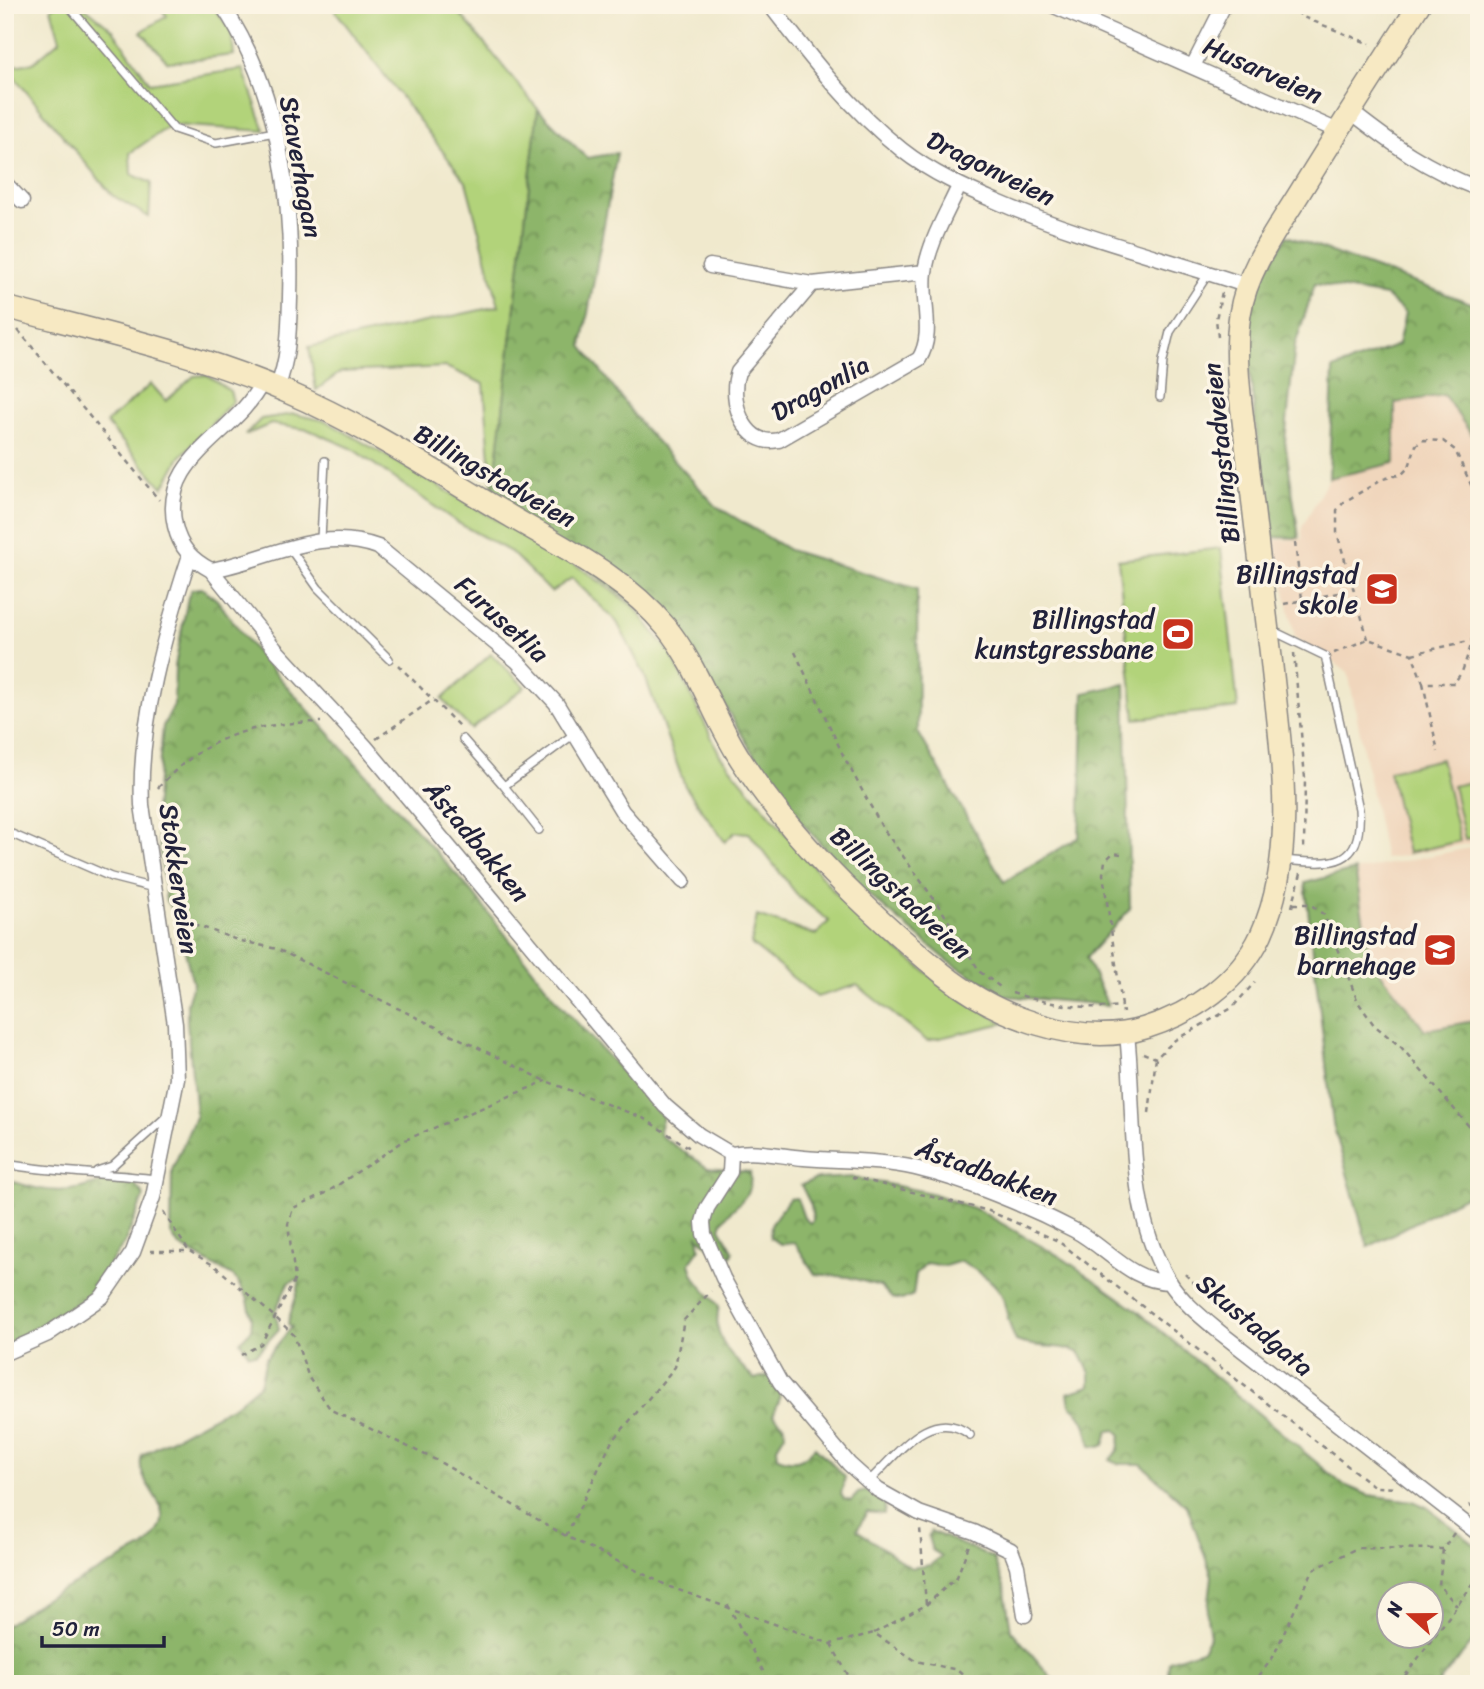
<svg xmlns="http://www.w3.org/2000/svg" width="1484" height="1689" font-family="Sriracha,sans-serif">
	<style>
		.built { fill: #f0d6bc }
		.green { fill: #b2d37a; stroke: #6a7a5a; stroke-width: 2 }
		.forest { fill: url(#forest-crowns); stroke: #586c52; stroke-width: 2; fill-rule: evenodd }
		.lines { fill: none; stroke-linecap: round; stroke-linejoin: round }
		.service-casing { stroke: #898684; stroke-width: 10 }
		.minor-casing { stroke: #898684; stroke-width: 17 }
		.secondary-casing { stroke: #898684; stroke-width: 24 }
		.path { stroke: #898684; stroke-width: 2.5; stroke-dasharray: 5 5; stroke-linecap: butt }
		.service { stroke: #fff; stroke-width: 7 }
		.minor { stroke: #fff; stroke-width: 14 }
		.secondary { stroke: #f7e9c3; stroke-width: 21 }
		.labels { text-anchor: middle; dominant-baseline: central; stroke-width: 7; stroke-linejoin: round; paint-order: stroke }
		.street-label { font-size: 26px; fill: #22223b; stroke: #fcf5e5 }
		.poi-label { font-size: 26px; fill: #22223b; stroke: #fcf5e5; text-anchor: end }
	</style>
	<defs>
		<pattern id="forest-crowns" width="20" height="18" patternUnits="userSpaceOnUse" patternTransform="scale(1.75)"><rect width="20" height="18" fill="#8db56a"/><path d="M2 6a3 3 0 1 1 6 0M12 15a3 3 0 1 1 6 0" fill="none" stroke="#739358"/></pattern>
	</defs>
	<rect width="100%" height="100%" fill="#fcf5e5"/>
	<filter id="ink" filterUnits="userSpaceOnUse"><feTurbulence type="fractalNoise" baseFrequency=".0143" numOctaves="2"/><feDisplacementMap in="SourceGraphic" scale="14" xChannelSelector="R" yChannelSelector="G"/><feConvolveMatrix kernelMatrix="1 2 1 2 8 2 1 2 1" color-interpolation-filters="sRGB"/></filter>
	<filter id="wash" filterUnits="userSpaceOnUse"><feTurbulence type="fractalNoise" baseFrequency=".00686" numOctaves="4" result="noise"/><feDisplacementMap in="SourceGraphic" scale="28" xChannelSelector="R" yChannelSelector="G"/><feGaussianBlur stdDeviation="1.57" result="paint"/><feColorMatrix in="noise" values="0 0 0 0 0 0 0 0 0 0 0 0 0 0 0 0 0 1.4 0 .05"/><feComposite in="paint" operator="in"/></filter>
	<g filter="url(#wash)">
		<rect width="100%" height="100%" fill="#f0e9cd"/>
		<path class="built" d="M 1444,395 L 1479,445 L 1479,842 L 1385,859 L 1348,672 L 1295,637 L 1274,540 L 1302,539 L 1302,527 L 1329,478 L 1395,463 L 1394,403 Z
			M 1479,846 L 1479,1020 L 1425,1030 L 1370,959 L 1355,871 Z"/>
		<path class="green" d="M 56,5 L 82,5 L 113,30 L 150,83 L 243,69 L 265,131 L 171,125 L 130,153 L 131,174 L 151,183 L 149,217 L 112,195 L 6,67 L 33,63 L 60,40 L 51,8 Z
			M 158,5 L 211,5 L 231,30 L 234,55 L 168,62 L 141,32 L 167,16 Z
			M 331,5 L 453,5 L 538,109 L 493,496 L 484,384 L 446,367 L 341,372 L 316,390 L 309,347 L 499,306 L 466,182 Z
			M 868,363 L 873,371 L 831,395 L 825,385 Z
			M 207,375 L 230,391 L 233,401 L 180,457 L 163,488 L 106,423 L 151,384 L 166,401 L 194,376 Z
			M 294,414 L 326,421 L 582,569 L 634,607 L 671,654 L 720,755 L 838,896 L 898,950 L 957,996 L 1004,1023 L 927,1041 L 857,985 L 817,997 L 751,944 L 757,916 L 816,935 L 829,921 L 799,897 L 749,833 L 735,832 L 725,842 L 685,786 L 644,674 L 617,622 L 572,578 L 551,592 L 511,552 L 458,523 L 351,448 L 309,430 L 271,424 L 245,435 L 261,419 Z
			M 1221,548 L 1238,708 L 1135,719 L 1118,560 Z
			M 491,654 L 525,687 L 471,729 L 442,699 Z
			M 1441,759 L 1460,841 L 1408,853 L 1389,771 Z
			M 1479,780 L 1479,836 L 1465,839 L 1453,786 Z"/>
		<path class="forest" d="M 538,109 L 587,158 L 617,153 L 582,346 L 643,427 L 716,506 L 789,550 L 917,589 L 918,732 L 1004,882 L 1079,837 L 1084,693 L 1125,684 L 1130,909 L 1086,958 L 1108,1005 L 1005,996 L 947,960 L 865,892 L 781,800 L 689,646 L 493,496 Z
			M 1287,236 L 1476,305 L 1475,349 L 1479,353 L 1479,445 L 1444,395 L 1395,403 L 1395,463 L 1329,478 L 1333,369 L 1398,345 L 1405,313 L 1386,296 L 1315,284 L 1295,345 L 1285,441 L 1299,538 L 1268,537 L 1246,337 L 1257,285 Z
			M 202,588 L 217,600 L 256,652 L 472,892 L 560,1004 L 663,1117 L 659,1130 L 661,1136 L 708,1168 L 750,1172 C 755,1203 726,1206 720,1228 L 734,1252 L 729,1258 L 721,1258 L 698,1236 L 700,1248 L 690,1262 C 693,1282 707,1291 719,1306 C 711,1341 732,1355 754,1379 L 777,1373 L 781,1377 L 779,1401 L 773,1415 L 784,1425 L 785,1434 L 777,1447 L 778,1457 C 796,1464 803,1460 815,1447 L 845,1477 L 841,1494 L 844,1499 L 851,1501 L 858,1493 L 866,1491 L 885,1504 L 884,1514 L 867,1512 L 857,1530 L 911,1568 L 930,1565 L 942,1556 L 932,1550 L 928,1537 L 931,1531 L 993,1558 L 1004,1586 L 1011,1630 L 1057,1684 L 5,1684 L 5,1626 L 43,1600 L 143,1548 C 192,1507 131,1490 142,1455 L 235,1405 L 260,1384 L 266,1358 L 292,1327 L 288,1324 C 290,1309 300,1293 299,1279 L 289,1282 L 275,1311 L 279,1329 L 256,1354 L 249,1354 L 240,1341 L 251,1330 L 252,1318 L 247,1297 L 234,1277 L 178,1245 L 171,1234 L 172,1170 L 196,1115 L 187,1022 L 187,1003 L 193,984 L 176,915 L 166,901 L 155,810 L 163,726 L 174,705 L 175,666 L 188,597 L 192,589 Z
			M 1355,870 L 1370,959 L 1425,1030 L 1479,1020 L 1479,1189 L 1368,1247 L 1333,1124 L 1305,883 Z
			M 129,1176 L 144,1196 L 125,1242 L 86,1298 L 5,1345 L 5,1179 C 29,1187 50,1194 76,1189 C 94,1186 110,1177 129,1176 Z
			M 853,1177 L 931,1193 L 978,1210 L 1064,1259 L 1134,1308 L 1342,1484 L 1368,1495 L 1413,1501 L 1427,1507 L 1479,1548 L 1479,1633 L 1476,1638 L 1438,1684 L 1167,1684 L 1169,1661 L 1202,1650 L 1210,1636 L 1207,1617 L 1212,1576 L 1187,1506 L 1141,1464 L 1118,1464 L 1110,1460 L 1118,1450 L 1121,1435 L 1116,1430 L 1108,1431 L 1104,1445 L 1099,1447 L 1091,1446 C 1087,1427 1085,1417 1070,1405 L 1068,1393 L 1090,1386 L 1090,1373 L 1080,1353 C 1057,1343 1039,1350 1016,1341 C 1009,1327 1007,1313 1003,1298 C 997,1281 975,1270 961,1261 L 945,1266 L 926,1263 L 916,1274 L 913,1295 L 902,1300 L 892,1298 L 880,1286 L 848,1277 L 815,1274 L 795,1243 L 781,1244 L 770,1238 L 771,1224 L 789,1199 L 797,1198 L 804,1218 L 810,1223 L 813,1220 L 811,1205 L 801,1185 L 817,1179 ZM 1432,1594 L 1432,1636 L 1390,1636 L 1390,1594 Z"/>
	</g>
	<g filter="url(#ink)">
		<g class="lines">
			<defs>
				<path id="service" d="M 68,5 L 174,129 L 216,143 L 275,132
					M 1160,397 L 1163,361 L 1170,332 L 1208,274
					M 321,539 L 325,461
					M 291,550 L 318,588 L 389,659
					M 1271,630 L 1325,656 L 1359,809 C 1363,870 1330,864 1281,860
					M 463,739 L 504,786 L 574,734
					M 504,786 L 539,830
					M 5,831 L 111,877 L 154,888
					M 5,1164 C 55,1173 106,1173 156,1179
					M 97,1171 L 112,1166 L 167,1116
					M 869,1481 C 897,1455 931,1404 970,1435"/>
				<path id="minor" d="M 222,5 C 279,89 293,199 290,298 C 289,330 289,358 277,388
					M 770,5 C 810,57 850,109 902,150 C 931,173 967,189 1000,203 C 1081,238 1165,258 1248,286
					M 1052,5 L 1338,131
					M 1193,66 L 1224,5
					M 1350,111 C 1395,146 1425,168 1479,189
					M 5,183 L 22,201
					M 710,266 L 812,284 L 925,272
					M 812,284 L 738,372 C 728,400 744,448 779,440 L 919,359 C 935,334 921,301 925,272 C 929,242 947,213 959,186
					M 262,382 C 237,435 159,457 175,526 C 180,548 192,560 211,570 L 275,649 L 365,746 L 665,1106 L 699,1135 L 731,1154 C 757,1149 778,1156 804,1158 C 841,1161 879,1160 915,1168 C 966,1180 1028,1206 1074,1230 C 1107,1247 1130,1282 1170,1282
					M 211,570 C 269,560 320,525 378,547 L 517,661 L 556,703 L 622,811 L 683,881
					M 1127,1034 C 1136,1115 1125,1208 1169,1281 C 1182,1302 1204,1319 1222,1334 L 1479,1534
					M 731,1154 L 730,1172 L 707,1208 L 703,1222 L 704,1234 L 723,1278 L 780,1382 L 849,1464 L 878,1490 L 919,1513 L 974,1532 L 1011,1550 L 1017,1566 L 1025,1615
					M 5,1353 L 48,1334 L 102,1297 L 133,1252 L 153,1197 L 177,1079 L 175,1024 L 142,805 C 138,725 165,632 190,555"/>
				<path id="secondary" d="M 5,307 C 100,332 197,353 287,392 C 364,425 437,473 510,516 C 564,548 625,577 666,627 C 698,666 713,717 741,760 C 794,842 867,911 942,973 C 994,1015 1078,1049 1145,1028 C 1193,1013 1239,982 1261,935 C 1299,851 1280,746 1271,657 C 1263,589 1255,522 1247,454 C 1242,408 1233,360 1240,314 C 1247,268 1279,227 1302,189 C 1340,127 1380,66 1419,5"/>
			</defs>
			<use href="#service" class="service-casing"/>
			<use href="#minor" class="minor-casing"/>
			<use href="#secondary" class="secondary-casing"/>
			<path class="path" d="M 1289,5 L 1303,17 L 1370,44
				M 18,330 L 159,500
				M 1218,337 L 1216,319 L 1222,292
				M 1295,543 L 1302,599
				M 1284,604 L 1352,590
				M 1368,639 L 1337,533 L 1337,510 L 1344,502 L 1383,479 L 1402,474 L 1409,467 L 1416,445 L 1424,440 L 1443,441 L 1455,450 L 1479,502
				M 795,652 L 844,757 L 882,827 L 941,909 L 980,972 L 1000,987
				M 1294,653 L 1305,778 L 1304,849
				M 1334,653 L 1368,639 L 1412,654 L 1423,683 L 1454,683 L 1462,672 L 1479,622
				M 1412,654 L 1473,640
				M 398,665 L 460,727
				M 1423,683 L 1438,752
				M 376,739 L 434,699
				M 158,788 C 206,735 253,723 321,722
				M 1121,854 L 1113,853 L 1105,861 L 1103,874 L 1123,1013
				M 1293,904 L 1310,904 L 1324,915 L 1358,1002 L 1374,1025 L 1401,1047 L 1479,1138
				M 1292,907 L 1301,873
				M 175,917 L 237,940 L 277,949 L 546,1081 L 643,1118 L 693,1150
				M 1012,993 C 1049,1004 1083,1010 1122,1006
				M 1143,1053 L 1156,1058
				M 1149,1113 L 1156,1058 L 1175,1040 L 1232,1008 L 1255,982
				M 852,1177 L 989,1211 L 1058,1241 L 1375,1487 L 1397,1488
				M 163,1212 L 188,1250
				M 150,1251 L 189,1251 L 215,1266 L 276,1318 L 294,1335 L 309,1378 L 331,1410 L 438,1461 L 566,1536 L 670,1587 L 831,1644 L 874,1633 L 916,1661 L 958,1670 L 974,1684
				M 1185,1274 L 1230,1319
				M 241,1355 L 261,1344 L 295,1279 L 288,1224 L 293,1208 L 326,1193 L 405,1140 L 546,1081
				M 1469,1505 L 1479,1512
				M 1454,1533 L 1443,1549 L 1439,1585 L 1457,1606
				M 566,1536 L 611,1443 L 675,1367 L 684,1320 L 711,1291
				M 728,1605 L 770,1684
				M 926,1605 L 957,1577 L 969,1545
				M 874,1633 L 926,1605 L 920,1528
				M 831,1644 L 853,1684
				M 1253,1684 L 1273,1657 L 1313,1570 L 1357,1548 L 1443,1549
				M 1399,1684 L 1479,1576"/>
			<use href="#service" class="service"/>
			<use href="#minor" class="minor"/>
			<use href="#secondary" class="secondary"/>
		</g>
	</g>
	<defs>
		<symbol id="school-square" viewBox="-11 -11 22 22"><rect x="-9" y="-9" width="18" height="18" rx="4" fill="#c8321e" stroke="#fcf5e5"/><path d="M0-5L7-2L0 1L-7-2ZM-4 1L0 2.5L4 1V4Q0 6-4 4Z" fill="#fff"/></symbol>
		<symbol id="stadium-square" viewBox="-11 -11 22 22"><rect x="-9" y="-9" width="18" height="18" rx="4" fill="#c8321e" stroke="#fcf5e5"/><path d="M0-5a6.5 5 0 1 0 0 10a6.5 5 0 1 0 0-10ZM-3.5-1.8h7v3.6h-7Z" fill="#fff"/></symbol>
	</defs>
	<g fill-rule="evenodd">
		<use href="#school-square" x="1363" y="570" width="38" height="38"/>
		<use href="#stadium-square" x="1159" y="615" width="38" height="38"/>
		<use href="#school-square" x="1421" y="931" width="38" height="38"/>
	</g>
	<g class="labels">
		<g class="street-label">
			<text transform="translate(1263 70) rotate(24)">Husarveien</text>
			<text transform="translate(301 167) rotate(80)">Staverhagan</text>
			<text transform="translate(991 168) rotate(26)">Dragonveien</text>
			<text transform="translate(820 388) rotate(-29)">Dragonlia</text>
			<text transform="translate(1221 453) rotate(-96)">Billingstadveien</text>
			<text transform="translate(495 476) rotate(30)">Billingstadveien</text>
			<text transform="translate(502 619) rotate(42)">Furusetlia</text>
			<text transform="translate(477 841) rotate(50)">Åstadbakken</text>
			<text transform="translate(179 879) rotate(82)">Stokkerveien</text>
			<text transform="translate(901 893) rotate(43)">Billingstadveien</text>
			<text transform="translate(987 1172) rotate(20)">Åstadbakken</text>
			<text transform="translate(1255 1325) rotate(40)">Skustadgata</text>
		</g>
		<g class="poi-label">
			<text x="1358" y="574">Billingstad<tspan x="1358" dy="30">skole</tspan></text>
			<text x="1154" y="619">Billingstad<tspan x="1154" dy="30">kunstgressbane</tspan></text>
			<text x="1416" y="935">Billingstad<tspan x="1416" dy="30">barnehage</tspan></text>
		</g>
	</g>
	<rect width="1484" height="1689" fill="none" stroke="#fcf5e5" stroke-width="28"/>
	<g transform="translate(1410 1615) rotate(291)"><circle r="33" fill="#fcf5e5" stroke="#a5a1a1" stroke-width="2"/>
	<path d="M0-5L12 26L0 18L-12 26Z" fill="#c8321e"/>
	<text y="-10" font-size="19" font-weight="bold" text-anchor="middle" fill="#22223b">N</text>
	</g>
	<path d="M42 1636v10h122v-10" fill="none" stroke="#22223b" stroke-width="3.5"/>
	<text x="52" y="1636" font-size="21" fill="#22223b" stroke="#fcf5e5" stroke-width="5" paint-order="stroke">50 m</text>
</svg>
